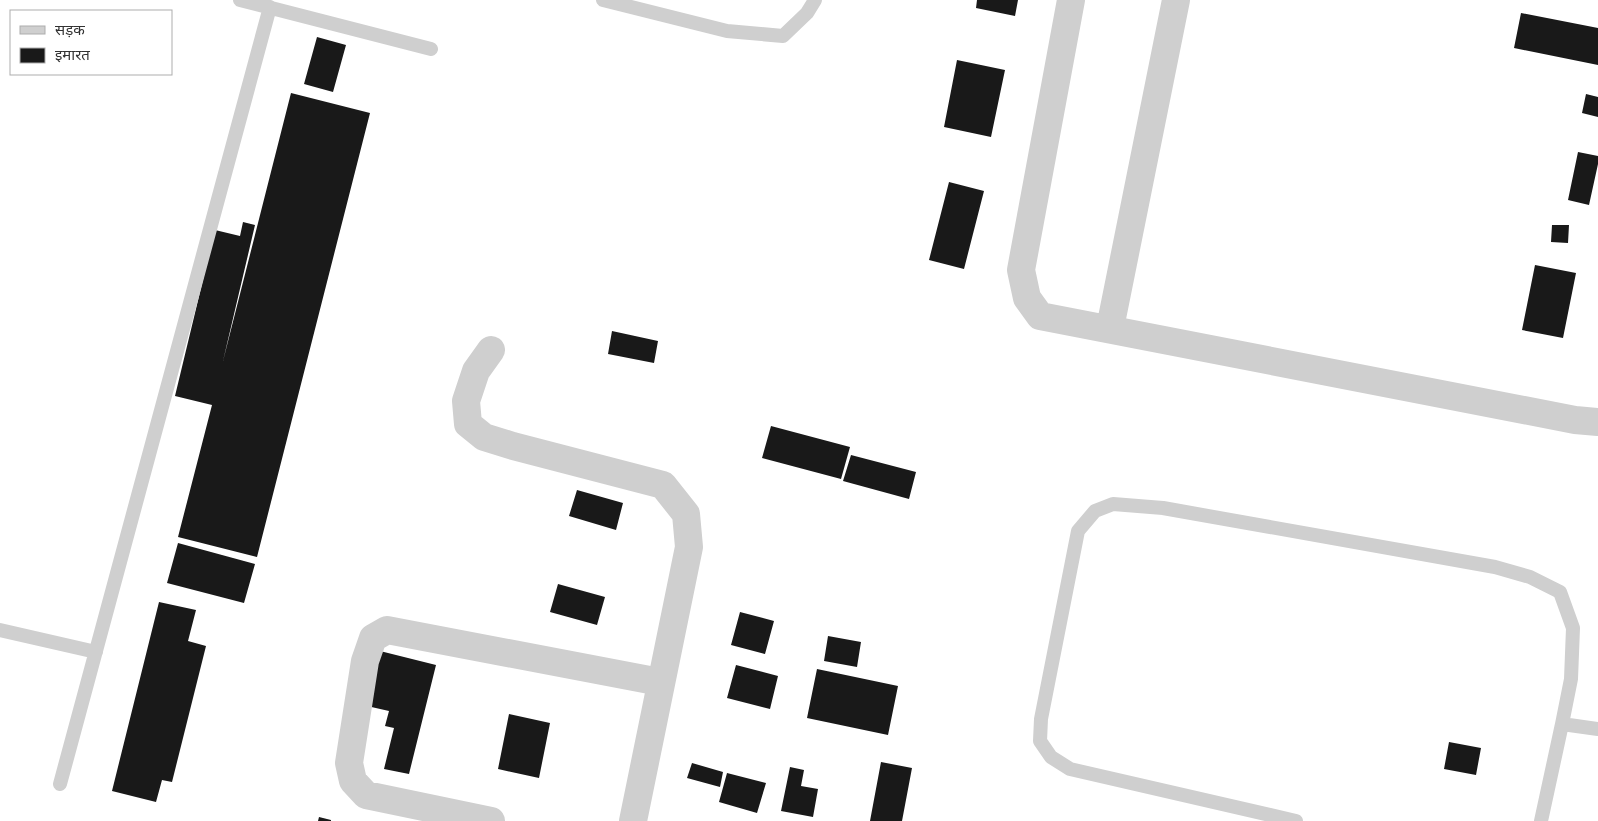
<svg xmlns="http://www.w3.org/2000/svg" width="1598" height="821" font-family="Signika,'Noto Sans Devanagari',sans-serif">
	<style>
		.building { fill: #191919 }
		.lines { fill: none; stroke-linecap: round; stroke-linejoin: round }
		.lane { stroke: #cfcfcf; stroke-width: 14 }
		.street { stroke: #cfcfcf; stroke-width: 28 }
	</style>
	<rect width="100%" height="100%" fill="#fff"/>
	<path class="building" d="M 977,0 L 1018,0 L 1015,16 L 976,8 Z
		M 1521,13 L 1598,28 L 1598,65 L 1514,48 Z
		M 317,37 L 346,45 L 333,92 L 304,84 Z
		M 957,60 L 1005,70 L 991,137 L 944,127 Z
		M 291,93 L 370,113 L 257,557 L 178,537 L 212,405 L 175,396 L 215,230 L 240,236 L 243,222 L 255,225 L 223,361 Z
		M 1586,94 L 1598,97 L 1598,117 L 1582,113 Z
		M 1578,152 L 1598,156 L 1598,164 L 1589,205 L 1568,200 Z
		M 949,182 L 984,191 L 964,269 L 929,260 Z
		M 1552,225 L 1569,225 L 1568,243 L 1551,242 Z
		M 1535,265 L 1576,273 L 1563,338 L 1522,330 Z
		M 612,331 L 658,341 L 654,363 L 608,354 Z
		M 771,426 L 850,447 L 841,479 L 762,458 Z
		M 851,455 L 916,472 L 909,499 L 843,481 Z
		M 577,490 L 623,503 L 616,530 L 569,516 Z
		M 178,543 L 255,564 L 244,603 L 167,583 Z
		M 558,584 L 605,597 L 597,625 L 550,612 Z
		M 159,602 L 196,610 L 188,641 L 206,646 L 172,782 L 162,780 L 156,802 L 112,791 Z
		M 740,612 L 774,621 L 765,654 L 731,645 Z
		M 828,636 L 861,642 L 857,667 L 824,661 Z
		M 380,651 L 436,665 L 409,774 L 384,769 L 394,728 L 385,726 L 389,711 L 367,706 Z
		M 736,665 L 778,676 L 770,709 L 727,698 Z
		M 817,669 L 898,686 L 888,735 L 807,718 Z
		M 509,714 L 550,723 L 539,778 L 498,769 Z
		M 1449,742 L 1481,748 L 1476,775 L 1444,769 Z
		M 881,762 L 912,768 L 902,821 L 870,821 Z
		M 692,763 L 723,772 L 720,787 L 687,778 Z
		M 790,767 L 804,770 L 801,786 L 818,789 L 813,817 L 781,811 Z
		M 727,773 L 766,783 L 757,813 L 719,802 Z
		M 319,817 L 331,820 L 331,821 L 318,821 Z"/>
	<g class="lines">
		<path class="lane" d="M 240,0 L 431,49
			M 603,0 L 727,31 L 783,36 L 807,13 L 815,0
			M 0,630 L 96,652
			M 60,784 L 270,7
			M 1296,821 L 1070,769 L 1051,757 L 1040,741 L 1041,719 L 1078,531 L 1095,511 L 1113,504 L 1163,508 L 1495,567 L 1530,577 L 1560,592 L 1573,628 L 1571,679 L 1562,724 L 1598,729
			M 1541,821 L 1562,724"/>
		<path class="street" d="M 1071,0 L 1021,270 L 1027,298 L 1040,316 L 1575,420 L 1598,422
			M 1110,328 L 1176,0
			M 491,350 L 476,371 L 466,401 L 468,424 L 484,437 L 513,446 L 663,485 L 686,514 L 689,547 L 633,821
			M 491,821 L 366,795 L 353,781 L 349,763 L 365,661 L 373,638 L 387,630 L 660,682"/>
	</g>
	<rect x="10" y="10" width="162" height="65" fill="#ffffff" stroke="#adadad"/>
	<rect x="20" y="26" width="25" height="8" fill="#cfcfcf" stroke="#adadad"/>
	<text x="55" y="35" font-size="15" fill="#323232">सड़क</text>
	<rect x="20" y="48" width="25" height="15" fill="#191919" stroke="#adadad"/>
	<text x="55" y="60" font-size="15" fill="#323232">इमारत</text>
</svg>
